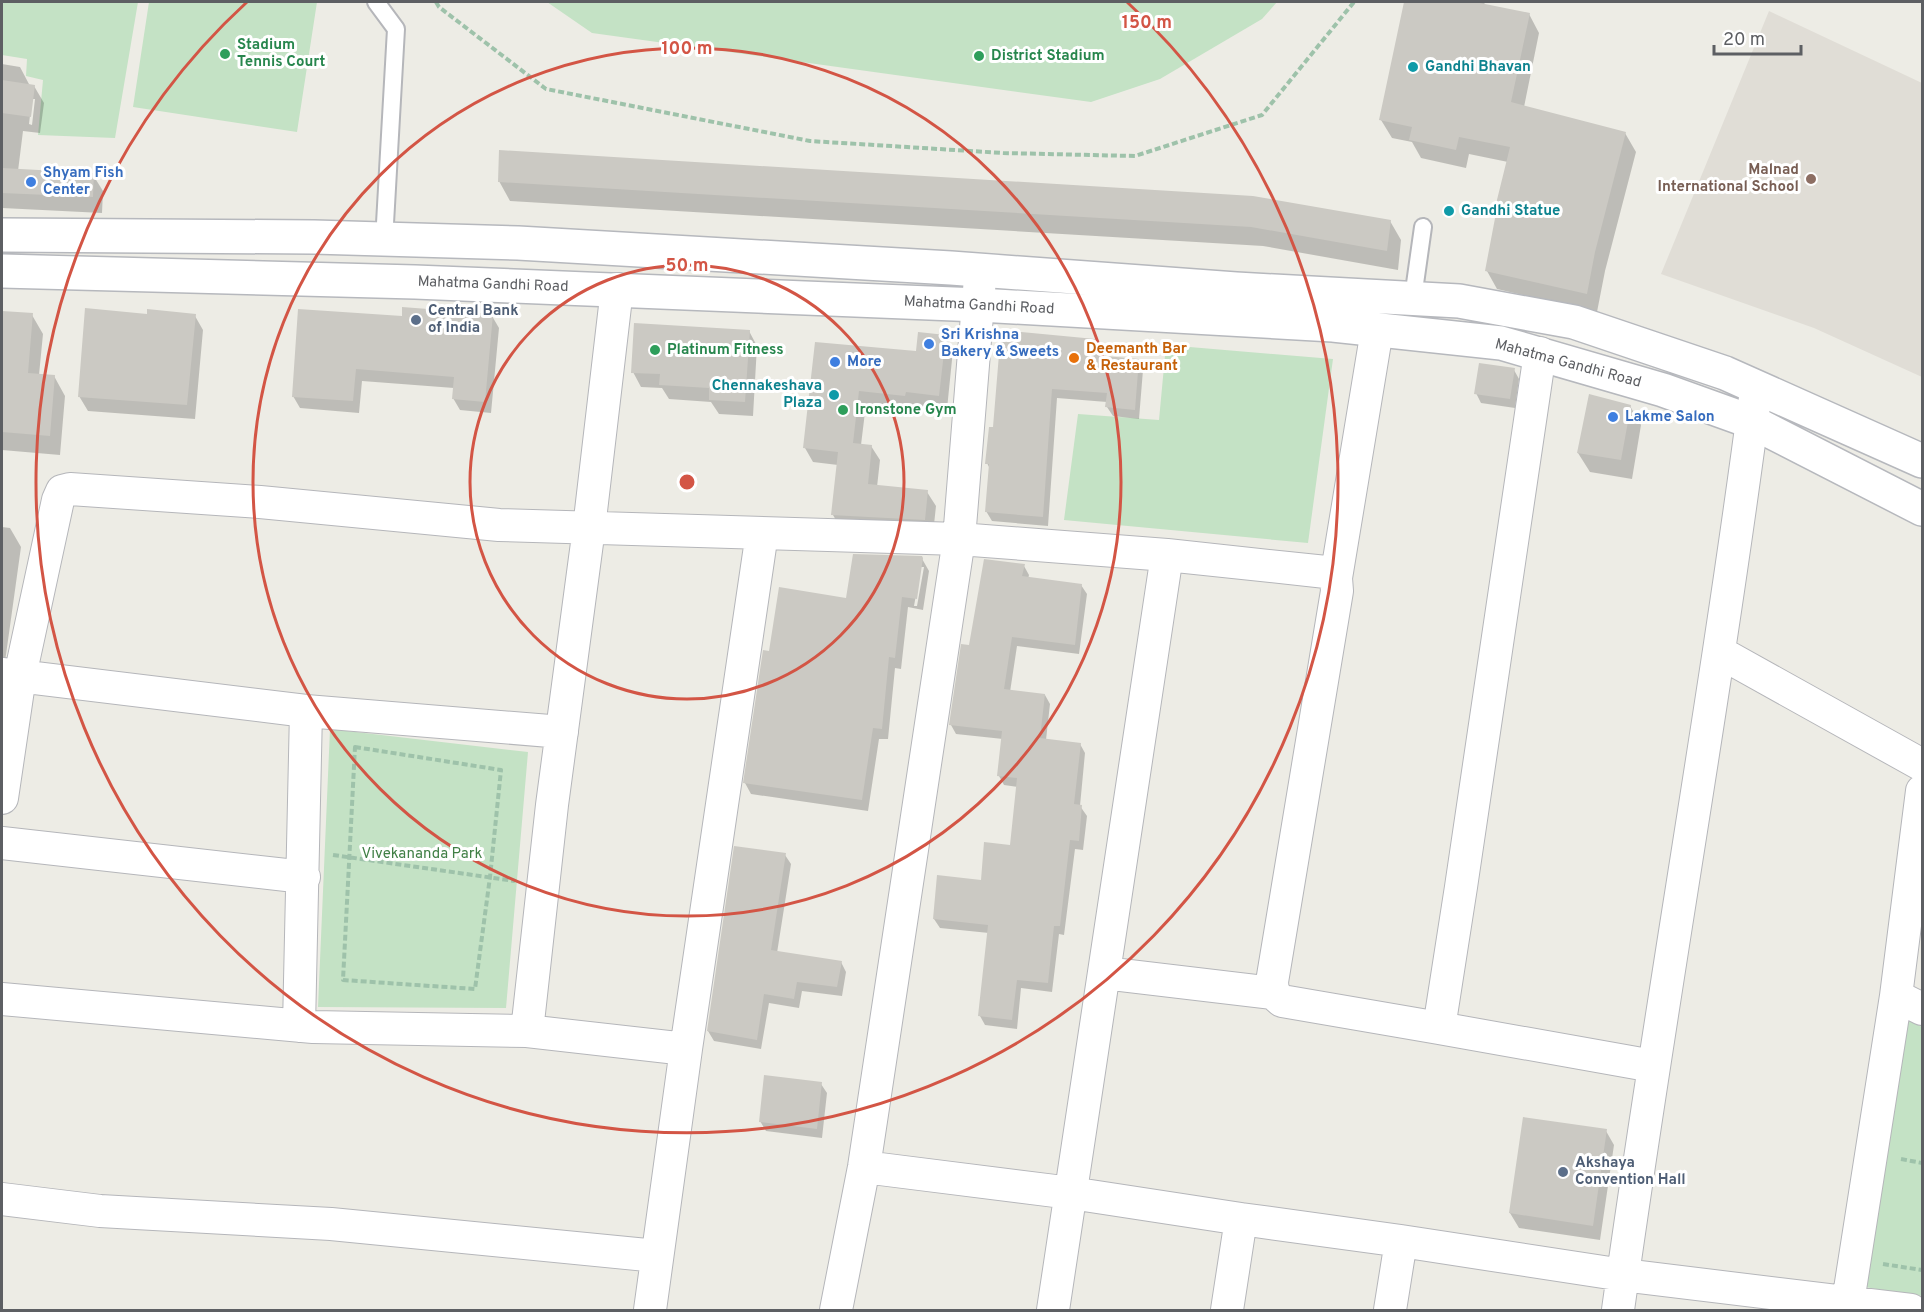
<svg xmlns="http://www.w3.org/2000/svg" width="1924" height="1312" font-family="Overpass,sans-serif">
	<style>
		.education { fill: #e0ddd6 }
		.green { fill: #c4e2c5 }
		.shadow { fill: #0003; fill-rule: evenodd }
		.building { fill: #cbc9c3 }
		.lines { fill: none; stroke-linecap: round; stroke-linejoin: round }
		.lane-casing { stroke: #b5b6ba; stroke-width: 20 }
		.street-casing { stroke: #b5b6ba; stroke-width: 34 }
		.secondary-casing { stroke: #b6b8bd; stroke-width: 36 }
		.path { stroke: #9ec2aa; stroke-width: 4; stroke-dasharray: 6 3; stroke-linecap: butt }
		.lane { stroke: #fff; stroke-width: 16 }
		.street { stroke: #fff; stroke-width: 32 }
		.secondary { stroke: #fff; stroke-width: 33 }
		.ring { fill: none; stroke: #d35545; stroke-width: 3 }
		.leisure-dot { fill: #2e9e5b; stroke: #fff; stroke-width: 2 }
		.culture-dot { fill: #0f9aa8; stroke: #fff; stroke-width: 2 }
		.education-dot { fill: #8d6e63; stroke: #fff; stroke-width: 2 }
		.shop-dot { fill: #3f7fe0; stroke: #fff; stroke-width: 2 }
		.service-dot { fill: #5c6f8a; stroke: #fff; stroke-width: 2 }
		.food-dot { fill: #e8710a; stroke: #fff; stroke-width: 2 }
		.labels { text-anchor: middle; dominant-baseline: central; stroke-width: 6; stroke-linejoin: round; paint-order: stroke }
		.leisure-label { font-size: 15px; font-weight: bold; fill: #27864d; stroke: #fff; text-anchor: start }
		.culture-label { font-size: 15px; font-weight: bold; fill: #0d838f; stroke: #fff; text-anchor: start }
		.education-label { font-size: 15px; font-weight: bold; fill: #785e54; stroke: #fff; text-anchor: end }
		.shop-label { font-size: 15px; font-weight: bold; fill: #366cbe; stroke: #fff; text-anchor: start }
		.street-label { font-size: 15px; fill: #5d5f63; stroke: #fff }
		.service-label { font-size: 15px; font-weight: bold; fill: #4e5e75; stroke: #fff; text-anchor: start }
		.food-label { font-size: 15px; font-weight: bold; fill: #c56008; stroke: #fff; text-anchor: start }
		.park-label { font-size: 15px; fill: #407f45; stroke: #fff }
		.centre { fill: #d35545; stroke: #fff; stroke-width: 3 }
		.ring-label { font-size: 18px; text-anchor: middle; font-weight: bold; fill: #d35545; stroke: #fff; stroke-width: 6; stroke-linejoin: round; paint-order: stroke }
	</style>
	<rect width="100%" height="100%" fill="#edece5"/>
	<path class="education" d="M 1769,11 L 1922,83 L 1922,377 L 1814,328 L 1661,274 Z"/>
	<path class="green" d="M 2,2 L 138,2 L 115,138 L 38,135 L 43,80 L 26,76 L 27,59 L 2,55 Z
		M 149,2 L 317,2 L 297,132 L 133,107 Z
		M 547,2 L 1277,2 L 1262,19 L 1160,79 L 1091,102 L 592,33 Z
		M 1166,345 L 1333,359 L 1308,543 L 1064,520 L 1078,414 L 1159,420 Z
		M 330,729 L 528,752 L 506,1008 L 318,1007 Z
		M 1908,1019 L 1922,1027 L 1922,1296 L 1864,1287 Z"/>
	<path class="shadow" d="M 1405,2 L 1485,2 L 1484,5 L 1529,14 L 1539,33 L 1524,107 L 1625,133 L 1636,152 L 1605,271 L 1597,312 L 1497,289 L 1487,271 L 1497,215 L 1495,212 L 1508,162 L 1469,154 L 1466,168 L 1421,158 L 1412,142 L 1392,138 L 1381,120 Z
		M 2,64 L 20,67 L 30,86 L 34,86 L 44,103 L 40,133 L 23,131 L 18,171 L 93,175 L 103,191 L 102,213 L 2,208 ZM 32,99 L 35,99 L 32,125 L 29,124 Z
		M 499,181 L 1390,221 L 1401,240 L 1398,270 L 1263,246 L 510,201 Z
		M 2,312 L 32,315 L 43,334 L 39,375 L 54,376 L 65,396 L 60,455 L 2,450 Z
		M 148,315 L 195,316 L 203,330 L 195,419 L 88,411 L 79,396 Z
		M 492,316 L 499,328 L 491,413 L 460,410 L 453,398 L 454,388 L 362,381 L 359,413 L 300,408 L 293,396 L 403,318 Z
		M 749,331 L 757,346 L 753,416 L 719,414 L 711,402 L 669,399 L 662,388 L 641,387 L 633,372 Z
		M 945,336 L 953,350 L 947,409 L 913,406 L 913,409 L 866,404 L 861,445 L 871,446 L 880,460 L 877,487 L 927,492 L 936,506 L 933,534 L 841,529 L 833,515 L 838,465 L 813,462 L 805,448 L 816,343 L 918,352 Z
		M 1094,340 L 1099,350 L 1099,357 L 1138,360 L 1143,370 L 1139,419 L 1113,416 L 1107,407 L 1107,402 L 1057,398 L 1048,526 L 992,521 L 986,511 L 990,469 L 987,463 L 995,429 Z
		M 1514,370 L 1519,379 L 1515,408 L 1481,403 L 1476,393 Z
		M 1630,406 L 1641,425 L 1632,479 L 1590,472 L 1578,453 Z
		M 2,527 L 10,528 L 21,547 L 4,669 L 2,669 Z
		M 921,557 L 929,571 L 923,610 L 908,607 L 901,669 L 895,668 L 888,739 L 879,739 L 868,811 L 751,794 L 745,783 L 770,653 L 847,599 ZM 921,567 L 924,567 L 917,606 L 914,606 Z
		M 1024,566 L 1029,575 L 1028,579 L 1081,585 L 1087,594 L 1079,654 L 1017,646 L 1010,692 L 1045,695 L 1050,704 L 1046,740 L 1080,744 L 1085,753 L 1080,806 L 1087,816 L 1083,850 L 1075,849 L 1064,935 L 1059,934 L 1052,992 L 1021,988 L 1017,1029 L 985,1025 L 980,1016 L 989,933 L 940,928 L 934,919 L 982,881 L 1012,847 L 1018,787 L 1004,785 L 999,776 L 1003,739 L 956,734 L 951,725 L 970,646 Z
		M 785,855 L 791,864 L 777,953 L 841,962 L 846,972 L 842,996 L 802,991 L 799,1008 L 769,1003 L 761,1049 L 714,1041 L 708,1031 Z
		M 821,1084 L 827,1093 L 822,1138 L 766,1131 L 760,1121 Z
		M 1606,1131 L 1614,1145 L 1600,1240 L 1519,1228 L 1510,1213 Z"/>
	<path class="building" d="M 1404,2 L 1475,2 L 1530,13 L 1511,102 L 1626,132 L 1595,252 L 1587,294 L 1485,271 L 1496,213 L 1494,212 L 1510,147 L 1459,137 L 1456,150 L 1409,140 L 1412,127 L 1379,120 Z
		M 2,80 L 35,85 L 31,117 L 2,113 Z
		M 499,150 L 1253,196 L 1391,220 L 1387,251 L 1251,227 L 498,182 Z
		M 2,168 L 94,173 L 93,197 L 2,193 Z
		M 402,307 L 493,314 L 485,402 L 452,399 L 454,377 L 356,369 L 353,401 L 292,397 L 298,309 L 402,316 Z
		M 85,308 L 147,314 L 147,309 L 196,314 L 187,405 L 78,397 Z
		M 2,311 L 33,313 L 28,373 L 55,375 L 50,436 L 2,432 Z
		M 634,323 L 750,330 L 745,402 L 709,400 L 709,388 L 659,385 L 660,374 L 631,373 Z
		M 1001,330 L 1095,339 L 1094,355 L 1139,359 L 1135,410 L 1105,407 L 1107,393 L 1052,389 L 1043,517 L 985,512 L 989,464 L 985,464 L 989,427 L 993,427 Z
		M 918,332 L 946,335 L 939,396 L 906,392 L 905,396 L 859,391 L 853,443 L 872,445 L 868,484 L 928,490 L 925,520 L 831,515 L 838,452 L 803,448 L 815,342 L 916,351 Z
		M 1479,363 L 1515,368 L 1510,399 L 1474,394 Z
		M 1589,394 L 1631,405 L 1621,460 L 1577,453 Z
		M 853,554 L 922,556 L 923,558 L 917,599 L 902,597 L 895,658 L 889,657 L 882,729 L 873,728 L 862,800 L 743,783 L 763,650 L 769,651 L 779,587 L 846,598 Z
		M 984,559 L 1025,564 L 1022,576 L 1082,584 L 1075,645 L 1012,637 L 1004,689 L 1045,694 L 1040,738 L 1081,743 L 1074,804 L 1082,805 L 1079,841 L 1070,840 L 1060,926 L 1054,926 L 1048,983 L 1017,980 L 1012,1020 L 978,1016 L 988,925 L 933,919 L 937,875 L 981,880 L 984,842 L 1010,845 L 1017,778 L 997,776 L 1002,731 L 949,725 L 961,644 L 969,645 Z
		M 734,846 L 786,853 L 771,950 L 842,961 L 837,987 L 797,982 L 794,999 L 764,994 L 757,1040 L 707,1031 Z
		M 764,1075 L 822,1082 L 817,1129 L 759,1122 Z
		M 1523,1117 L 1607,1129 L 1593,1226 L 1509,1213 Z"/>
	<g class="lines">
		<defs>
			<path id="lane" d="M 376,2 L 396,29 L 384,241
				M 1413,298 L 1423,227"/>
			<path id="street" d="M 617,289 L 589,528 L 552,805 L 527,1031 L 686,1049 L 650,1310
				M 1336,578 L 1377,330
				M 1719,652 L 1922,765
				M 2,674 L 306,711 L 299,1026
				M 306,711 L 562,732
				M 2,798 L 20,676 L 58,500 L 62,491 L 70,489 L 260,502 L 499,525 L 959,539 L 1167,555
				M 2,843 L 304,877
				M 1104,973 L 1273,993
				M 1896,996 L 1922,791
				M 2,999 L 313,1027 L 527,1031
				M 1439,1028 L 1653,1066
				M 686,1049 L 762,533
				M 864,1167 L 1071,1193 L 1241,1219
				M 2,1199 L 100,1211 L 331,1224 L 657,1256
				M 1848,1302 L 1896,996 L 1922,1009
				M 836,1310 L 864,1167 L 959,539 L 980,278
				M 1053,1310 L 1167,555 L 1326,572 L 1336,578 L 1337,591 L 1272,982 L 1273,993 L 1282,1001 L 1439,1028 L 1461,887 L 1540,353
				M 1227,1310 L 1241,1219 L 1401,1241 L 1623,1275 L 1911,1310
				M 1390,1310 L 1401,1241
				M 1618,1310 C 1660,1006 1715,703 1755,398"/>
			<path id="secondary" d="M 2,235 L 314,237 L 518,243 L 951,268 L 1236,289 L 1459,301 L 1574,322 L 1725,373 L 1922,461
				M 2,271 L 415,282 L 979,305 L 1333,325 L 1501,343 L 1663,390 L 1752,422 L 1922,509"/>
		</defs>
		<use href="#lane" class="lane-casing"/>
		<use href="#street" class="street-casing"/>
		<use href="#secondary" class="secondary-casing"/>
		<path class="path" d="M 436,2 L 439,7 L 546,89 L 810,141 L 1003,153 L 1135,156 L 1262,115 L 1354,2
			M 355,747 L 501,770 L 490,877 L 475,989 L 343,980 Z
			M 333,855 L 515,881
			M 1901,1159 L 1922,1163
			M 1883,1264 L 1922,1270"/>
		<use href="#lane" class="lane"/>
		<use href="#street" class="street"/>
		<use href="#secondary" class="secondary"/>
	</g>
	<g class="ring">
		<circle cx="687" cy="482" r="217"/>
		<circle cx="687" cy="482" r="434"/>
		<path d="M1127 2A651 651 0 1 1 247 2"/>
	</g>
	<g class="leisure-dot">
		<circle cx="225" cy="54" r="6"/>
		<circle cx="979" cy="56" r="6"/>
		<circle cx="655" cy="350" r="6"/>
		<circle cx="843" cy="410" r="6"/>
	</g>
	<g class="culture-dot">
		<circle cx="1413" cy="67" r="6"/>
		<circle cx="1449" cy="211" r="6"/>
		<circle cx="834" cy="395" r="6"/>
	</g>
	<circle class="education-dot" cx="1811" cy="179" r="6"/>
	<g class="shop-dot">
		<circle cx="31" cy="182" r="6"/>
		<circle cx="929" cy="344" r="6"/>
		<circle cx="835" cy="362" r="6"/>
		<circle cx="1613" cy="417" r="6"/>
	</g>
	<g class="service-dot">
		<circle cx="416" cy="320" r="6"/>
		<circle cx="1563" cy="1172" r="6"/>
	</g>
	<circle class="food-dot" cx="1074" cy="358" r="6"/>
	<g class="labels">
		<g class="leisure-label">
			<text x="237" y="45">Stadium<tspan x="237" dy="17">Tennis Court</tspan></text>
			<text x="991" y="56">District Stadium</text>
			<text x="667" y="350">Platinum Fitness</text>
			<text x="855" y="410">Ironstone Gym</text>
		</g>
		<g class="culture-label">
			<text x="1425" y="67">Gandhi Bhavan</text>
			<text x="1461" y="211">Gandhi Statue</text>
			<text x="822" y="386" text-anchor="end">Chennakeshava<tspan x="822" dy="17">Plaza</tspan></text>
		</g>
		<g class="education-label">
			<text x="1799" y="170">Malnad<tspan x="1799" dy="17">International School</tspan></text>
		</g>
		<g class="shop-label">
			<text x="43" y="173">Shyam Fish<tspan x="43" dy="17">Center</tspan></text>
			<text x="941" y="335">Sri Krishna<tspan x="941" dy="17">Bakery &amp; Sweets</tspan></text>
			<text x="847" y="362">More</text>
			<text x="1625" y="417">Lakme Salon</text>
		</g>
		<g class="street-label">
			<text transform="translate(493 285) rotate(2)">Mahatma Gandhi Road</text>
			<text transform="translate(979 306) rotate(3)">Mahatma Gandhi Road</text>
			<text transform="translate(1568 364) rotate(15)">Mahatma Gandhi Road</text>
		</g>
		<g class="service-label">
			<text x="428" y="311">Central Bank<tspan x="428" dy="17">of India</tspan></text>
			<text x="1575" y="1163">Akshaya<tspan x="1575" dy="17">Convention Hall</tspan></text>
		</g>
		<g class="food-label">
			<text x="1086" y="349">Deemanth Bar<tspan x="1086" dy="17">&amp; Restaurant</tspan></text>
		</g>
		<g class="park-label">
			<text x="422" y="854">Vivekananda Park</text>
		</g>
	</g>
	<circle cx="687" cy="482" r="9" class="centre"/>
	<g class="ring-label">
		<text x="1147" y="28">150 m</text>
		<text x="687" y="54">100 m</text>
		<text x="687" y="271">50 m</text>
	</g>
	<rect width="1924" height="1312" fill="none" stroke="#5d5f63" stroke-width="6"/>
	<path d="M1714 45v9h87v-9" fill="none" stroke="#5d5f63" stroke-width="3"/>
	<text x="1723" y="45" font-size="18" fill="#5d5f63" stroke="#ffffff" stroke-width="4.5" paint-order="stroke">20 m</text>
</svg>
